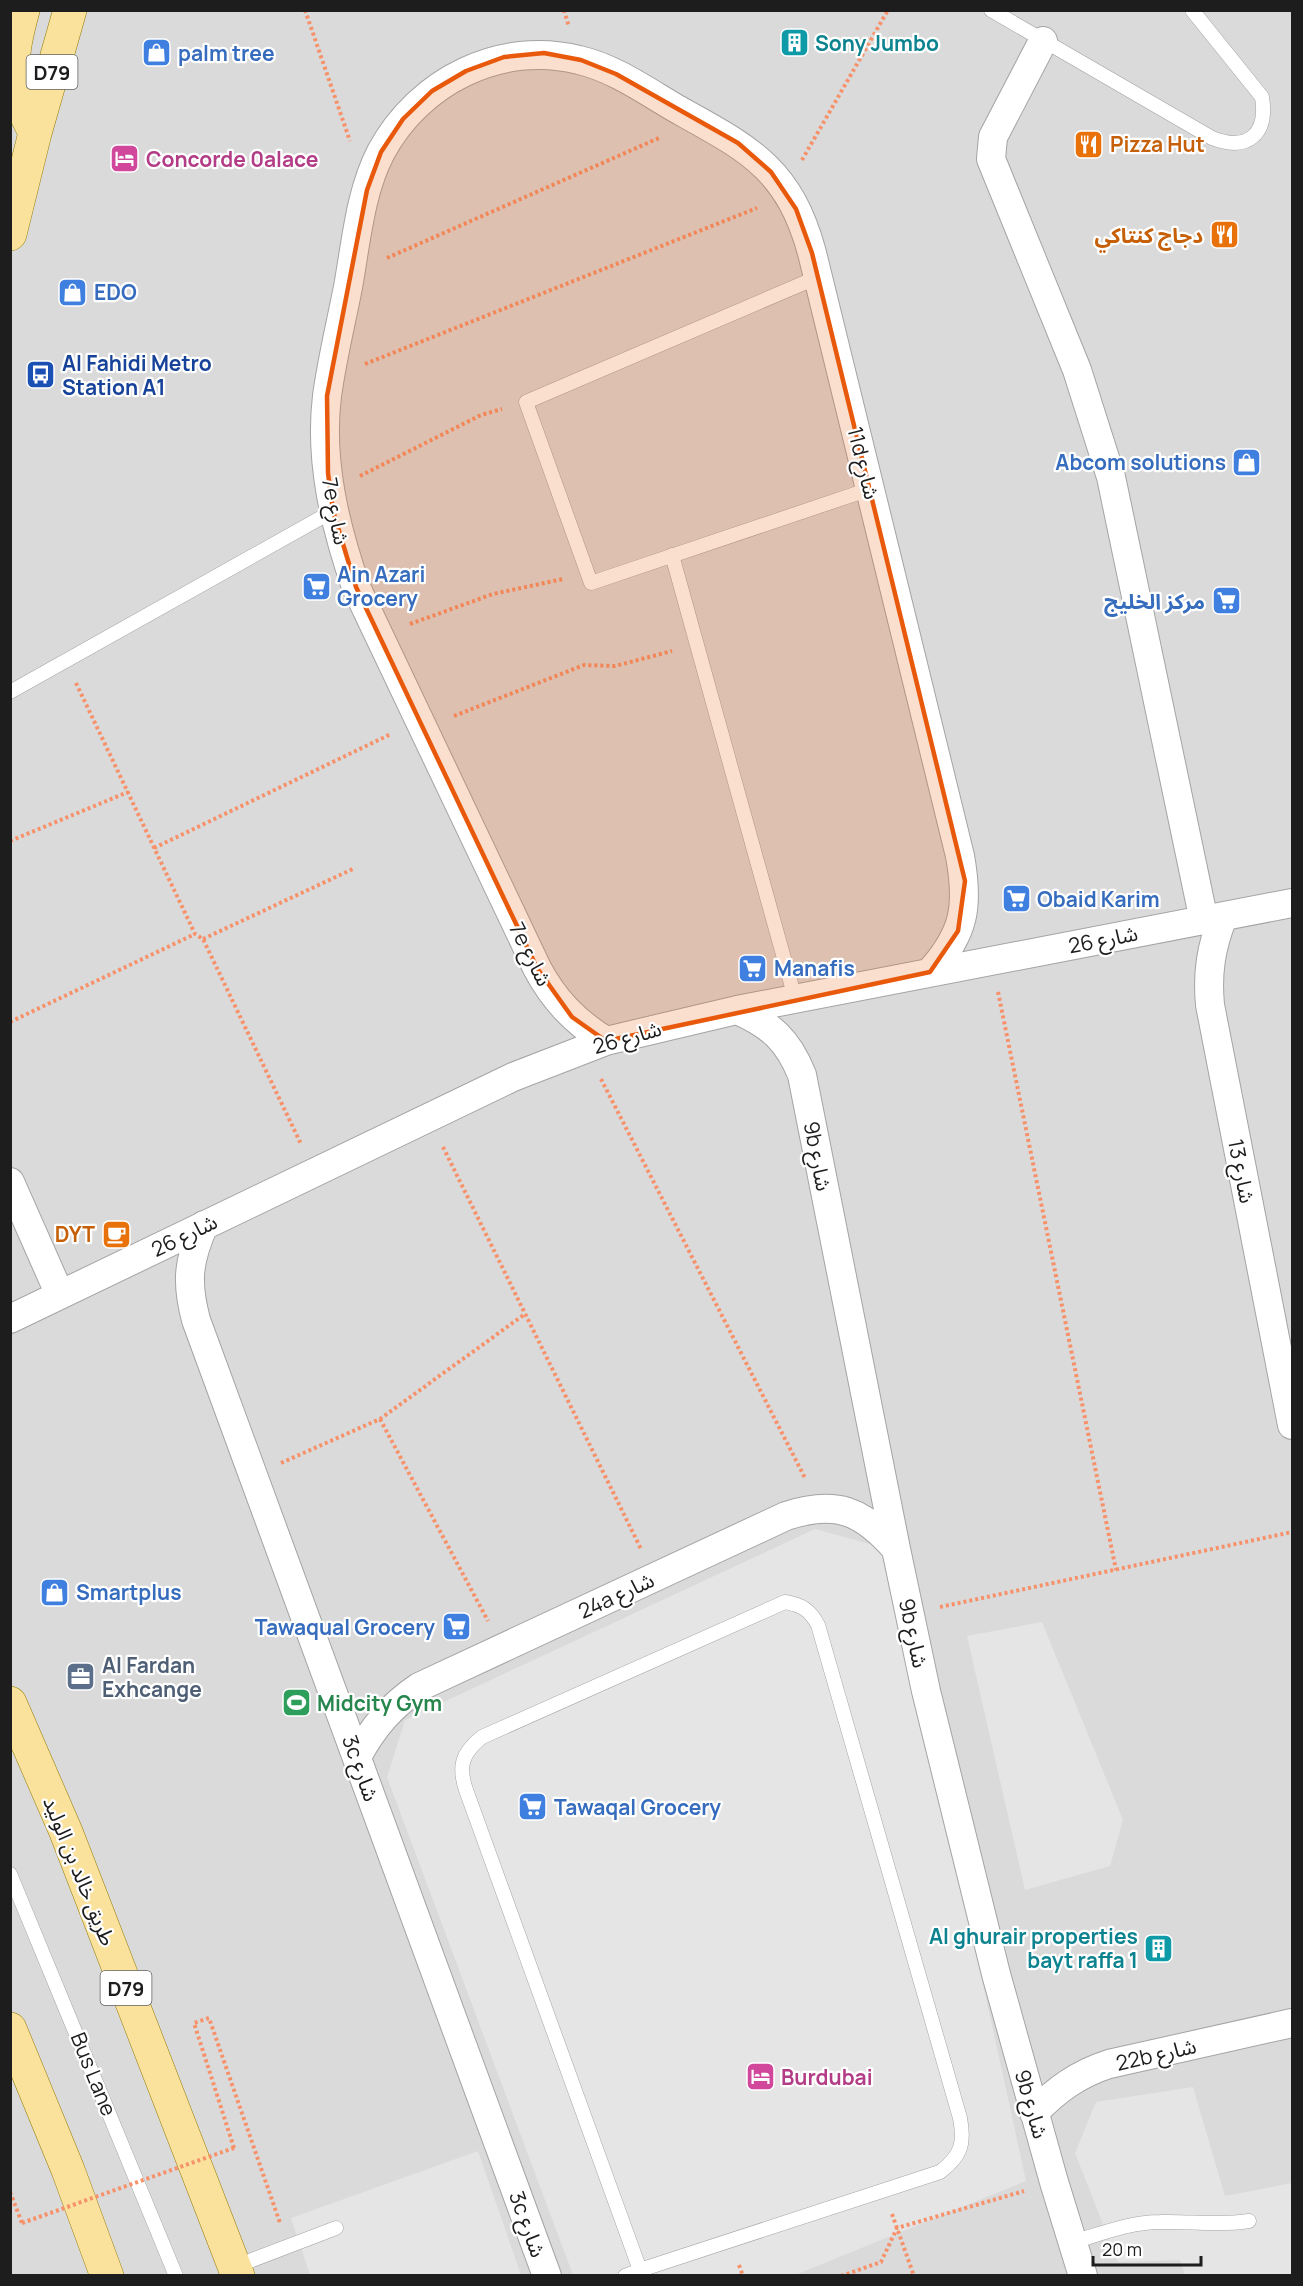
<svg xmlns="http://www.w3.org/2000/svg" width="1303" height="2286" font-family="Manrope,'Noto Sans Arabic',sans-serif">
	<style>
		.residential { fill: #dbdada }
		.parking { fill: #e5e5e5 }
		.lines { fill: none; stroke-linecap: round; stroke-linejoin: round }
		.lane-casing { stroke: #a4a4a4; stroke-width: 15 }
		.street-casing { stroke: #a4a4a4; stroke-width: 30 }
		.primary-casing { stroke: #937c03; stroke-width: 34 }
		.path { stroke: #f7916a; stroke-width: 4; stroke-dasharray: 3 3; stroke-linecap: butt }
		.lane { stroke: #fff; stroke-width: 14 }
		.street { stroke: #fff; stroke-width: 28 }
		.primary { stroke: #fae29c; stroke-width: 33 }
		.path-bridge { stroke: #f7916a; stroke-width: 4; stroke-dasharray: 3 3; stroke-linecap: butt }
		.marked { fill: #e8590c; fill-opacity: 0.2; stroke: #e8590c; stroke-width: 4.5; stroke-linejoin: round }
		.labels { text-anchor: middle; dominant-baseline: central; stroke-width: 4.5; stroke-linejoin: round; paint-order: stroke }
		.shield { fill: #fff; stroke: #616161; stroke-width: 1.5 }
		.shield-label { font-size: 20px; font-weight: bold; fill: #1d1d1d }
		.culture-label { font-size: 21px; font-weight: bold; fill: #0d838f; stroke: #fff; text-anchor: start }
		.shop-label { font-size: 21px; font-weight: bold; fill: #366cbe; stroke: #fff; text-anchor: start }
		.food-label { font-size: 21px; font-weight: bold; fill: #c56008; stroke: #fff; text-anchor: end }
		.hotel-label { font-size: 21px; font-weight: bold; fill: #b23c85; stroke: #fff; text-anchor: start }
		.transit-label { font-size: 21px; font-weight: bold; fill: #164399; stroke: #fff; text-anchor: start }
		.street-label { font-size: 21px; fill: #1d1d1d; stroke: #fff }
		.service-label { font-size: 21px; font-weight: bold; fill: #4e5e75; stroke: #fff; text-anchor: start }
		.leisure-label { font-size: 21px; font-weight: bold; fill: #27864d; stroke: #fff; text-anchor: start }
	</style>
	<rect width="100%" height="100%" fill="#eeece3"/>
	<path class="residential" d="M 11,11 L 1292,11 L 1292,2275 L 11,2276 Z"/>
	<path class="parking" d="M 815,1529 L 888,1549 L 1026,2181 L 795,2275 L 573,2275 L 387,1777 L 405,1720 Z
		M 1042,1622 L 1123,1820 L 1110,1866 L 1025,1890 L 967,1636 Z
		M 1193,2087 L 1225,2196 L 1292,2183 L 1292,2275 L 1185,2275 L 1180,2260 L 1118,2262 L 1075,2153 L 1096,2102 Z
		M 478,2151 L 521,2275 L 310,2275 L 291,2218 Z"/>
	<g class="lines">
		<defs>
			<path id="lane" d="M 991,10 L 1212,138 C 1248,152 1268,134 1262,97 L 1192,10
				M 818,277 L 526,402 L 591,583 L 870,489
				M 672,555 L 795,998
				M 10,692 L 333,511
				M 785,1602 C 802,1605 810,1610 818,1625 L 960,2118 C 965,2144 961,2156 940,2172 L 640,2270 L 466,1790 C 458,1766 462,1753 482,1737 Z
				M 10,1874 L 176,2276
				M 1073,2242 C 1100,2234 1130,2222 1160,2222 C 1190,2221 1218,2226 1249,2221
				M 234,2267 L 336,2228
				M 625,2276 L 640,2270"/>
			<path id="street" d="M 1043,41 L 993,137 L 991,159 L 1077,370 L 1111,477 L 1204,921
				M 1223,917 C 1211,947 1207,973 1210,1005 L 1292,1425
				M 737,1010 C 771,1025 788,1040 802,1075 L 896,1549 L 926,1691 L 996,1974 L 1054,2182 L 1083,2276
				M 606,1041 C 575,1022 554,1000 537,968 L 356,587 C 335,526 319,461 327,396 C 332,359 341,323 348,287 C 356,243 360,192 381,152 C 419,81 501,40 579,60 C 614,68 646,91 677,109 C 749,149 789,168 812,253 L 960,856 C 969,906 965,933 930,972
				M 10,1182 L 60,1295
				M 204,1225 C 188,1261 186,1282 196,1320 L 547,2276
				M 10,1319 L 513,1077 L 606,1041 L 737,1010 L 1292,903
				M 357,1757 C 373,1727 391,1706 419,1687 L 786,1516 C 836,1500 862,1510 896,1549
				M 1034,2113 C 1056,2090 1078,2074 1109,2064 L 1292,2023"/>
			<path id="primary" d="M 23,10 C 8,66 9,81 35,133
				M 10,234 L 35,133 L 70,10
				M 10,1703 L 66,1832 L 238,2276
				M 10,2029 L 68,2170 L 107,2276"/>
		</defs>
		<use href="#lane" class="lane-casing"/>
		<use href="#street" class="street-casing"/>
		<use href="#primary" class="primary-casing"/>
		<path class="path" d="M 305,10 L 350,141
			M 564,10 L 569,27
			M 802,160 L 888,10
			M 387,258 L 659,138
			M 365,364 L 757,208
			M 360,476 L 481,415 L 502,409
			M 410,624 L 493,594 L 563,579
			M 76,683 L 195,934 L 203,939 L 301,1144
			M 454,716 L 584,665 L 615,666 L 672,651
			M 10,841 L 128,792
			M 154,848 L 391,734
			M 203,939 L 355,868
			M 998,992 L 1116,1570
			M 10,1022 L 195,934
			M 601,1079 L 805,1478
			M 443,1147 L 641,1549
			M 380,1419 L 488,1621
			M 281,1463 L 380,1419 L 525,1314
			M 940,1607 L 1292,1532
			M 234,2148 L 194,2023 L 209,2018 L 280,2223
			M 10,2192 L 22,2223
			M 892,2214 L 914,2276
			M 739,2265 L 743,2276
			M 841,2276 L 881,2262 L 897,2228 L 1024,2191"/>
		<use href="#lane" class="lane"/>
		<use href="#street" class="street"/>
		<use href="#primary" class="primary"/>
		<path class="path-bridge" d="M 22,2223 L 234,2148"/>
	</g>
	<path class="marked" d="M 544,53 L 581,60 L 616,74 L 738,143 L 771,172 L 796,209 L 812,253 L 965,881 L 958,931 L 930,972 L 606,1041 L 572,1017 L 537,968 L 356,587 L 333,511 L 328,473 L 327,396 L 367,190 L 381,152 L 403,119 L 432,91 L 466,71 L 504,57 Z"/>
	<defs>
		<symbol id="building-square" viewBox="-11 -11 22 22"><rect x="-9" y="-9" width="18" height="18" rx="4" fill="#0f9aa8" stroke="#fff"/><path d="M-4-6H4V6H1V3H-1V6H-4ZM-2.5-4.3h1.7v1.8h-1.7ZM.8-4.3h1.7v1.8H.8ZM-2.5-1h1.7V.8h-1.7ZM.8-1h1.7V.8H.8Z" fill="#fff"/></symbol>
		<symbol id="shop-square" viewBox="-11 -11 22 22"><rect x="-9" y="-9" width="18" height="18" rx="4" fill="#3f7fe0" stroke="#fff"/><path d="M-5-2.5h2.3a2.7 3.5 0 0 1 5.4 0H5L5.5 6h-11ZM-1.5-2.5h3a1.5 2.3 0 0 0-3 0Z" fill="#fff"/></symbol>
		<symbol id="restaurant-square" viewBox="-11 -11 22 22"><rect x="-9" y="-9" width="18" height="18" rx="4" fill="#e8710a" stroke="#fff"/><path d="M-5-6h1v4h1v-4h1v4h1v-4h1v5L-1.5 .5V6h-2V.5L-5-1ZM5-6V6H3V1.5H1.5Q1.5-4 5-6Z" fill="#fff"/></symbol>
		<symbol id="hotel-square" viewBox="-11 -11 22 22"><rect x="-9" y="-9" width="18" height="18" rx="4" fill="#d1479c" stroke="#fff"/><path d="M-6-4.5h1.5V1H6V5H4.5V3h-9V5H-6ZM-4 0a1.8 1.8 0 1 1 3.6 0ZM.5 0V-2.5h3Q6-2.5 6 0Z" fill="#fff"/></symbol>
		<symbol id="bus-square" viewBox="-11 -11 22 22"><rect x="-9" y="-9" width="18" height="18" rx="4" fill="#1a4fb4" stroke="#fff"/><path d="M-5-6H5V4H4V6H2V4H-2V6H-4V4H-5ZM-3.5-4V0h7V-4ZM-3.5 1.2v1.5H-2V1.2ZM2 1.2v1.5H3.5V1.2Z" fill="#fff"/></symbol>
		<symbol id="supermarket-square" viewBox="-11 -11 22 22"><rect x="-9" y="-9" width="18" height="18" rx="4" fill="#3f7fe0" stroke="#fff"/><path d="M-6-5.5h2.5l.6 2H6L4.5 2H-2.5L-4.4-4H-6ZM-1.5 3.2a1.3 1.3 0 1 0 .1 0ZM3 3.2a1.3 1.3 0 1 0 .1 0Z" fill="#fff"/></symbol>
		<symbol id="cafe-square" viewBox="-11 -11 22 22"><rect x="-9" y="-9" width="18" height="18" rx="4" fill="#e8710a" stroke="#fff"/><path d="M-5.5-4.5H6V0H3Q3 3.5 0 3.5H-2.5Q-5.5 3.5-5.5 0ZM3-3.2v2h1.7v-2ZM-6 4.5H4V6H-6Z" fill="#fff"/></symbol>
		<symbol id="office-square" viewBox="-11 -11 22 22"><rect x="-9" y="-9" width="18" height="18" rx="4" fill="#5c6f8a" stroke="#fff"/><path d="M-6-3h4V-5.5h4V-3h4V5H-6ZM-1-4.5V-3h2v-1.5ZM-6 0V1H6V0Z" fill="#fff"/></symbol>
		<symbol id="stadium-square" viewBox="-11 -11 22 22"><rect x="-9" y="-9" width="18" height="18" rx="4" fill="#2e9e5b" stroke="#fff"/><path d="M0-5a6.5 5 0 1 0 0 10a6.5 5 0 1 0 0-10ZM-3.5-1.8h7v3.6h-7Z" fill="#fff"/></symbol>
	</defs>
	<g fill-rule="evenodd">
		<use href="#building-square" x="778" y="26" width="33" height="33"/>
		<use href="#shop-square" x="140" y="36" width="33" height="33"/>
		<use href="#restaurant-square" x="1072" y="128" width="33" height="33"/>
		<use href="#hotel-square" x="108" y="142" width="33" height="33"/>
		<use href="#restaurant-square" x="1208" y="218" width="33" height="33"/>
		<use href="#shop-square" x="56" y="276" width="33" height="33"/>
		<use href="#bus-square" x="24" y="358" width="33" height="33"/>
		<use href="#shop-square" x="1230" y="446" width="33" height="33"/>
		<use href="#supermarket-square" x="300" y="570" width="33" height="33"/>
		<use href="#supermarket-square" x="1210" y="584" width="33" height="33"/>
		<use href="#supermarket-square" x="1000" y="882" width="33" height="33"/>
		<use href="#supermarket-square" x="736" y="952" width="33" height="33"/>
		<use href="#cafe-square" x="100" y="1218" width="33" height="33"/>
		<use href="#shop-square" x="38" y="1576" width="33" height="33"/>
		<use href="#supermarket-square" x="440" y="1610" width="33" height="33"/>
		<use href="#office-square" x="64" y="1660" width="33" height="33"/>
		<use href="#stadium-square" x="280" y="1686" width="33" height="33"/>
		<use href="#supermarket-square" x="516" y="1790" width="33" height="33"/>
		<use href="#building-square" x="1142" y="1932" width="33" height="33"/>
		<use href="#hotel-square" x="744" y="2060" width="33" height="33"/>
	</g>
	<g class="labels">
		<g class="shield">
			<rect x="26.5" y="55" width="51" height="34" rx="4.5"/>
			<rect x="100.5" y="1971" width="51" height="34" rx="4.5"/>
		</g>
		<g class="shield-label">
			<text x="52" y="72">D79</text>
			<text x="126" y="1988">D79</text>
		</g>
		<g class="culture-label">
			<text x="815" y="43">Sony Jumbo</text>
			<text x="1138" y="1936" text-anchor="end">Al ghurair properties<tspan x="1138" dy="24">bayt raffa 1</tspan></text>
		</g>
		<g class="shop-label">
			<text x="178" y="53">palm tree</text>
			<text x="94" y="292">EDO</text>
			<text x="1226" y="462" text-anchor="end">Abcom solutions</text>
			<text x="337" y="574">Ain Azari<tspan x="337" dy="24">Grocery</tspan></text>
			<text x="1205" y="601" text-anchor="end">مركز الخليج</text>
			<text x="1037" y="899">Obaid Karim</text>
			<text x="774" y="968">Manafis</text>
			<text x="76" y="1592">Smartplus</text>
			<text x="435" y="1627" text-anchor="end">Tawaqual Grocery</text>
			<text x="554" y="1807">Tawaqal Grocery</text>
		</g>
		<g class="food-label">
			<text x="1110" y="144" text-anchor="start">Pizza Hut</text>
			<text x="1203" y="235">دجاج كنتاكي</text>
			<text x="95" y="1234">DYT</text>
		</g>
		<g class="hotel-label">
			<text x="146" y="159">Concorde 0alace</text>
			<text x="781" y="2077">Burdubai</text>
		</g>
		<g class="transit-label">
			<text x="62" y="363">Al Fahidi Metro<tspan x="62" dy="24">Station A1</tspan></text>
		</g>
		<g class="street-label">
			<text transform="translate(864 463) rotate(76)">11d شارع</text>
			<text transform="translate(336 511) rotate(79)">7e شارع</text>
			<text transform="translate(1103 939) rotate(-11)">شارع 26</text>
			<text transform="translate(531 954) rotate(63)">7e شارع</text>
			<text transform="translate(627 1037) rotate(-16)">شارع 26</text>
			<text transform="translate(818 1156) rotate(79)">9b شارع</text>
			<text transform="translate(1242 1171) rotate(79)">شارع 13</text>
			<text transform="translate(184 1235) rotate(-26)">شارع 26</text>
			<text transform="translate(616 1595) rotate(-25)">24a شارع</text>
			<text transform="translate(914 1633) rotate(78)">9b شارع</text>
			<text transform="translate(361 1768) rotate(70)">3c شارع</text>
			<text transform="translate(80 1871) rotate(68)">طريق خالد بن الوليد</text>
			<text transform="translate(1156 2054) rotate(-13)">22b شارع</text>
			<text transform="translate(94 2074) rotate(68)">Bus Lane</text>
			<text transform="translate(1032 2104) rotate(74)">9b شارع</text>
			<text transform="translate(528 2224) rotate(70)">3c شارع</text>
		</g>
		<g class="service-label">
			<text x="102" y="1665">Al Fardan<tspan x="102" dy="24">Exhcange</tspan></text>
		</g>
		<g class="leisure-label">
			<text x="317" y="1703">Midcity Gym</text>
		</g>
	</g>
	<rect width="1303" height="2286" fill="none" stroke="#1d1d1d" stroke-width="24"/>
	<path d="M1093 2256v9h108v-9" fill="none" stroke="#1d1d1d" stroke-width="3"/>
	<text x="1102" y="2256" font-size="18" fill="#1d1d1d" stroke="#ffffff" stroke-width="4.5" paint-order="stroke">20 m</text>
</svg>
